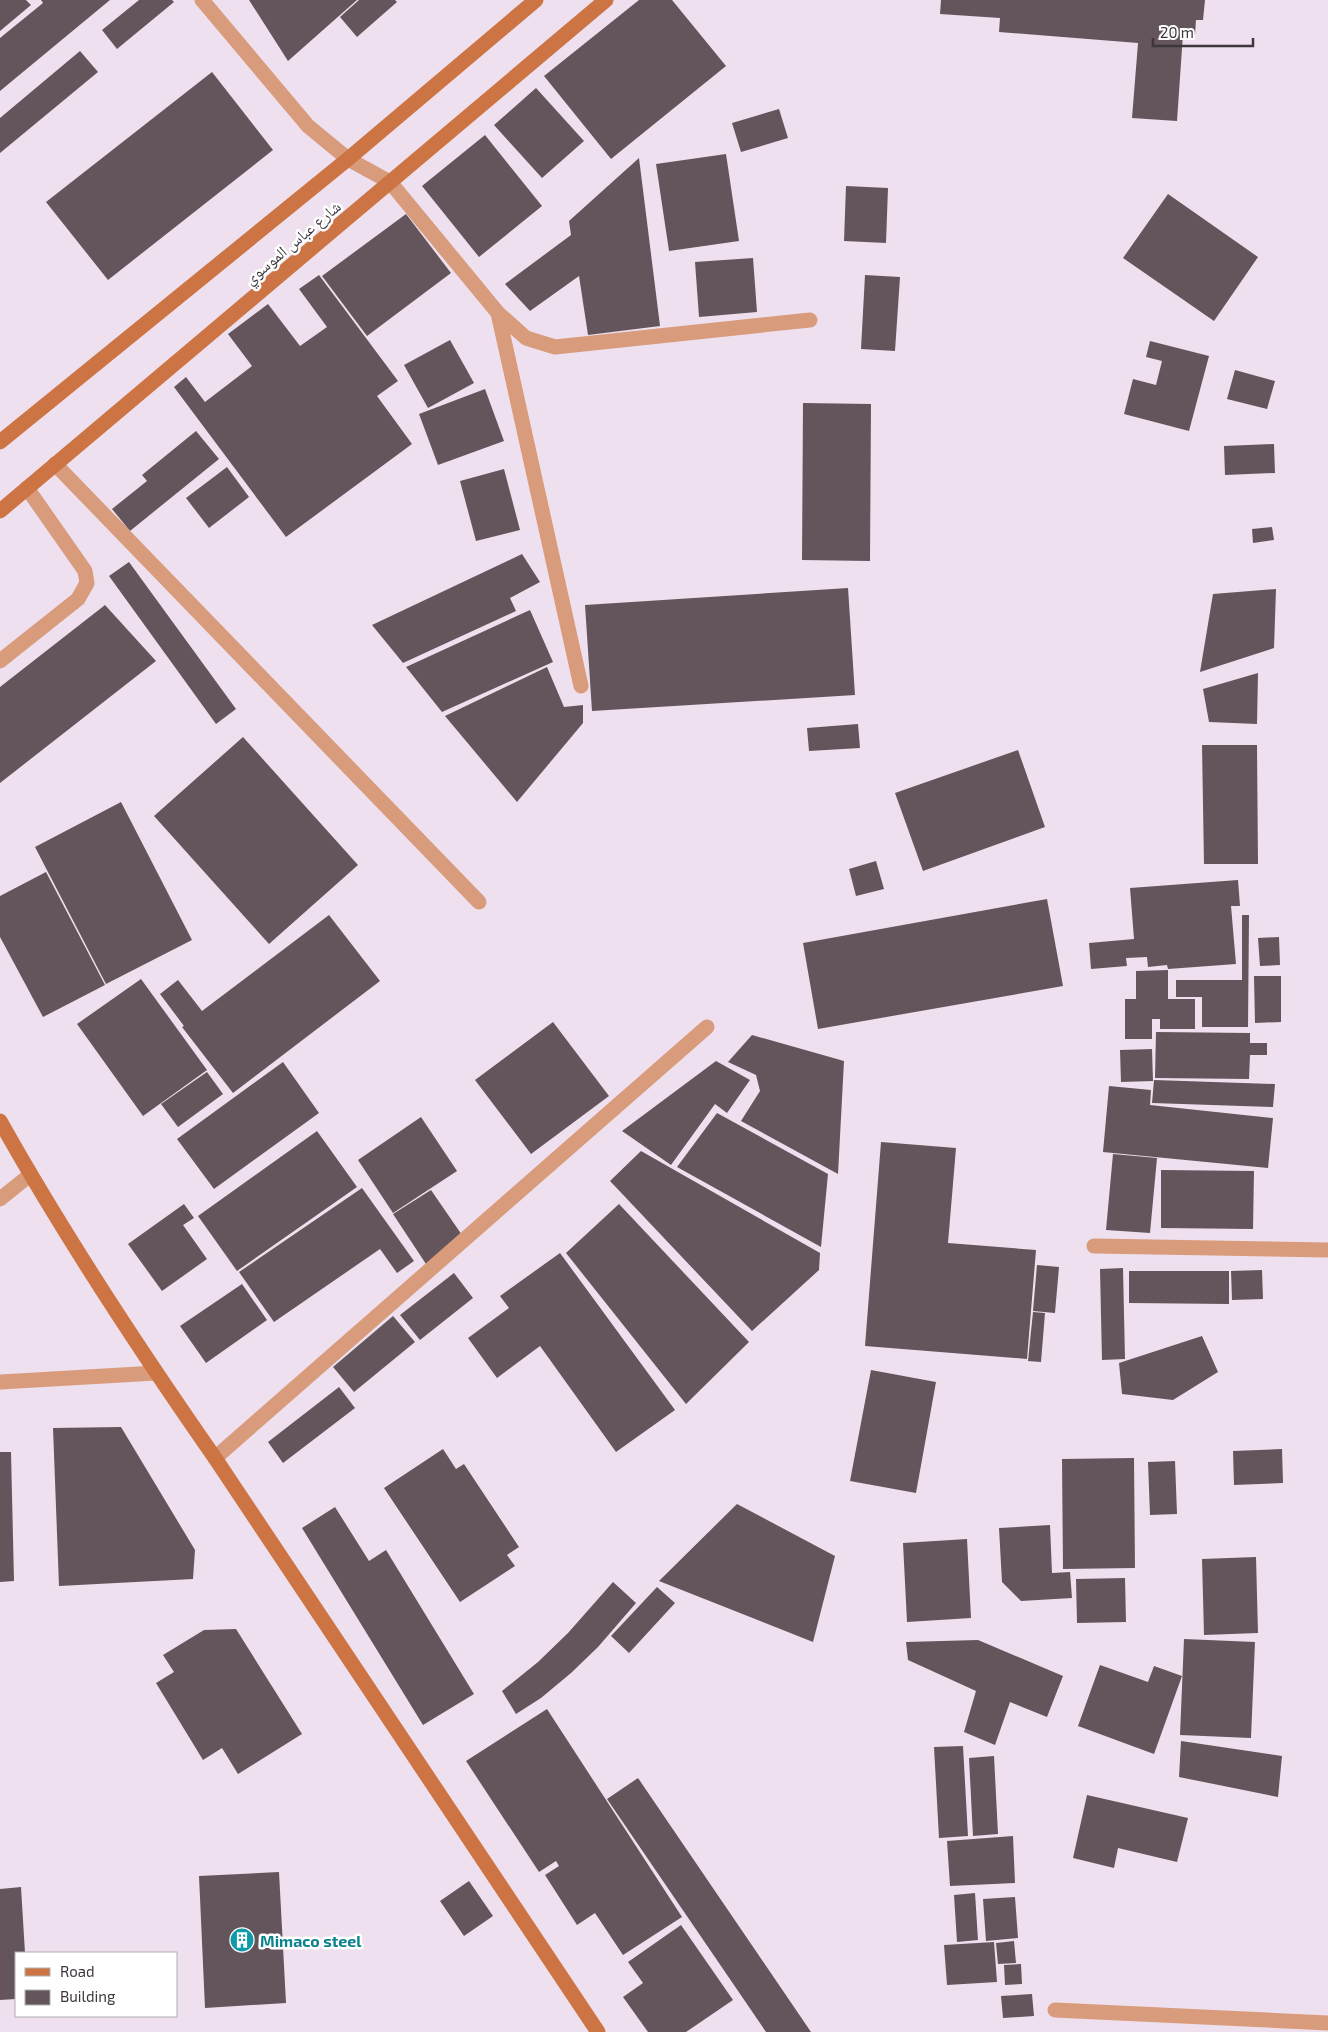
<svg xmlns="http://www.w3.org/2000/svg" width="1328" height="2032" font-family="'Exo 2','Noto Naskh Arabic',sans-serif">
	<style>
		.building { fill: #64555c }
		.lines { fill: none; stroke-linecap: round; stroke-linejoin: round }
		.lane { stroke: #d89b7c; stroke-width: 15 }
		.street { stroke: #d89b7c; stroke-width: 15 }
		.secondary { stroke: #cd7444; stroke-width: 15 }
		.labels { text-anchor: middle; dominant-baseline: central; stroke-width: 5; stroke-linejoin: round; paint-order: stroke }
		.street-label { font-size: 16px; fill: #3d373d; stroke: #fff }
		.culture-label { font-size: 16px; font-weight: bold; fill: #0d838f; stroke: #fff; text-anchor: start }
	</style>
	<rect width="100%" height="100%" fill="#eee0ee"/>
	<path class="building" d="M 0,0 L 26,0 L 31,5 L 0,31 Z
		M 41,0 L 110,0 L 0,91 L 0,38 L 43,3 Z
		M 139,0 L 172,0 L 174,2 L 117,49 L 102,30 Z
		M 249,0 L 357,0 L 288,61 Z
		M 359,0 L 395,0 L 397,2 L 357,37 L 340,17 Z
		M 639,0 L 672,0 L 726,66 L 611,159 L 544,76 Z
		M 941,0 L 1205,0 L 1203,20 L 1196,20 L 1195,35 L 1183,34 L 1177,121 L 1132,118 L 1138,43 L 999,32 L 1000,18 L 940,14 Z
		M 80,51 L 98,72 L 0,153 L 0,118 Z
		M 212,72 L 273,150 L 108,280 L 46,202 Z
		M 536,88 L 584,141 L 542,178 L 494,125 Z
		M 779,109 L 788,138 L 741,152 L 732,123 Z
		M 485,135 L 542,206 L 479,257 L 422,186 Z
		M 726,154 L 739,241 L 669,251 L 656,164 Z
		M 639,158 L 660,326 L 588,335 L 579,276 L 530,311 L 505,284 L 571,235 L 569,221 Z
		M 846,186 L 888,188 L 886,243 L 844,241 Z
		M 1168,194 L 1258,257 L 1214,321 L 1123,258 Z
		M 406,214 L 451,273 L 367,336 L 322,276 Z
		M 753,258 L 757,312 L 699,317 L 695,262 Z
		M 319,275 L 398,381 L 377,396 L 412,444 L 286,537 L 174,387 L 186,377 L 205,402 L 252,366 L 228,334 L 268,304 L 300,346 L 327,327 L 299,289 Z
		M 865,275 L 900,277 L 895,351 L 861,349 Z
		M 450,340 L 474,383 L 428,408 L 404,365 Z
		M 1150,341 L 1209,356 L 1189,431 L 1124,414 L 1133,379 L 1156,385 L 1162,361 L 1146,357 Z
		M 1235,370 L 1275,381 L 1267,409 L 1227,399 Z
		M 485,389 L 504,441 L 438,465 L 419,414 Z
		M 803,403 L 871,404 L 870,561 L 802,560 Z
		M 196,431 L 219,459 L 130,531 L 112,509 L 147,481 L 142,475 Z
		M 1274,444 L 1275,473 L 1225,475 L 1224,446 Z
		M 227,467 L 249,497 L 209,528 L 186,498 Z
		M 504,469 L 520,530 L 476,541 L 460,481 Z
		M 1272,527 L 1274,540 L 1253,543 L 1252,529 Z
		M 522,554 L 540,582 L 510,598 L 516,611 L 403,663 L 372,625 Z
		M 129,562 L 236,709 L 216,724 L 109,576 Z
		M 848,588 L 855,695 L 592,711 L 585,605 Z
		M 1276,589 L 1274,648 L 1200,672 L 1213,594 Z
		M 105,605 L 156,661 L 0,783 L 0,687 Z
		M 530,610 L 553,662 L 442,712 L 406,667 Z
		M 547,667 L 564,707 L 583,705 L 583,723 L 517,802 L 445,716 Z
		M 1258,673 L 1257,724 L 1209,722 L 1203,689 Z
		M 858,724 L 860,748 L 809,751 L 807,728 Z
		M 243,737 L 358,865 L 269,944 L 154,816 Z
		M 1202,745 L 1257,745 L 1258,864 L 1204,864 Z
		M 1018,750 L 1045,827 L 923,871 L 895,793 Z
		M 121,802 L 192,940 L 106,984 L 35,847 Z
		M 876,861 L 884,889 L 856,896 L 849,869 Z
		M 46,872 L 105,985 L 43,1017 L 0,937 L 0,896 Z
		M 1238,880 L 1240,906 L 1231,906 L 1236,964 L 1168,969 L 1167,965 L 1148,967 L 1147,957 L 1126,958 L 1127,966 L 1091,969 L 1089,943 L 1134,939 L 1130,888 Z
		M 1047,899 L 1063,986 L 818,1029 L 803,943 Z
		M 329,915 L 380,981 L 233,1093 L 182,1027 L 184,1026 L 160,994 L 178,980 L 202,1011 Z
		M 1242,915 L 1249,915 L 1248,1027 L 1202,1027 L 1202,997 L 1176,997 L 1176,980 L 1242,980 Z
		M 1279,937 L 1280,965 L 1260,966 L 1258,938 Z
		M 1168,970 L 1168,999 L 1195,999 L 1195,1029 L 1160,1029 L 1160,1019 L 1152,1019 L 1152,1039 L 1125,1039 L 1125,999 L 1136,999 L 1136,971 Z
		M 1254,976 L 1281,976 L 1281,1022 L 1255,1023 Z
		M 141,979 L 207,1070 L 143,1116 L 77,1024 Z
		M 553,1022 L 609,1096 L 531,1154 L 475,1080 Z
		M 1156,1032 L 1250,1033 L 1250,1043 L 1267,1043 L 1267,1055 L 1250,1055 L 1249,1079 L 1155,1078 Z
		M 752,1035 L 844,1061 L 838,1174 L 741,1121 L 760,1091 L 756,1075 L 728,1062 Z
		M 1152,1049 L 1153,1081 L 1121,1082 L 1120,1050 Z
		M 716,1061 L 750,1080 L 727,1113 L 715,1104 L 671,1165 L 622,1131 Z
		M 283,1062 L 319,1113 L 214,1189 L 177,1139 Z
		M 207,1072 L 223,1094 L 178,1127 L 161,1104 Z
		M 1154,1080 L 1275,1084 L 1273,1107 L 1152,1103 Z
		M 1109,1086 L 1151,1090 L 1150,1105 L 1273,1118 L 1268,1168 L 1103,1152 Z
		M 717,1113 L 828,1174 L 821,1247 L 677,1167 Z
		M 421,1117 L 457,1171 L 393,1213 L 358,1160 Z
		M 317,1131 L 357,1187 L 237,1271 L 198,1216 Z
		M 881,1142 L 956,1148 L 948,1243 L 1036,1250 L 1027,1359 L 865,1346 Z
		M 641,1151 L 820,1253 L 819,1270 L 752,1331 L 610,1181 Z
		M 1113,1154 L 1157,1158 L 1150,1233 L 1106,1230 Z
		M 1161,1170 L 1254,1171 L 1253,1229 L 1161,1228 Z
		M 362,1188 L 414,1261 L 397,1273 L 380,1249 L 274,1322 L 239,1272 Z
		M 431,1190 L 464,1238 L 426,1264 L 393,1214 Z
		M 184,1204 L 194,1218 L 183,1225 L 207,1259 L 162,1291 L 128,1244 Z
		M 619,1204 L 749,1342 L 686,1404 L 566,1253 Z
		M 560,1253 L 675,1410 L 616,1452 L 540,1346 L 497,1378 L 468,1338 L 509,1308 L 500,1296 Z
		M 1037,1265 L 1059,1267 L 1055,1313 L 1033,1311 Z
		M 1123,1268 L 1125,1359 L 1102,1360 L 1100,1269 Z
		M 1262,1270 L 1263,1299 L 1232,1300 L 1231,1271 Z
		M 1129,1271 L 1229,1271 L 1229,1304 L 1129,1303 Z
		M 454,1273 L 473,1298 L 420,1340 L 400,1315 Z
		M 242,1284 L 267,1320 L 206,1363 L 180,1326 Z
		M 1033,1312 L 1045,1313 L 1041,1362 L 1028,1361 Z
		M 393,1316 L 415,1342 L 354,1392 L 333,1367 Z
		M 1202,1336 L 1218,1372 L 1173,1400 L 1122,1394 L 1119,1363 Z
		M 871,1370 L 936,1382 L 916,1493 L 850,1481 Z
		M 339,1387 L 355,1408 L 283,1463 L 268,1442 Z
		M 121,1427 L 195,1550 L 193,1579 L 59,1586 L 53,1428 Z
		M 443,1449 L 456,1469 L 464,1464 L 519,1547 L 507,1555 L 515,1566 L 460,1602 L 384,1488 Z
		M 1282,1449 L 1283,1483 L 1234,1485 L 1233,1451 Z
		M 0,1452 L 11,1452 L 14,1581 L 0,1582 Z
		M 1134,1458 L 1135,1568 L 1063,1569 L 1062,1459 Z
		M 1175,1461 L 1177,1514 L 1150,1515 L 1148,1462 Z
		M 737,1504 L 835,1556 L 813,1642 L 659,1581 Z
		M 335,1507 L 369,1561 L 386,1550 L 474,1694 L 423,1725 L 302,1528 Z
		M 1050,1525 L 1052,1573 L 1070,1572 L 1072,1598 L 1021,1601 L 1002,1582 L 999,1528 Z
		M 967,1539 L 971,1618 L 907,1622 L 903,1543 Z
		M 1256,1557 L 1258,1633 L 1204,1635 L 1202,1559 Z
		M 1125,1578 L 1126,1622 L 1077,1623 L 1076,1579 Z
		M 613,1582 L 636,1603 L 598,1647 L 571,1673 L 541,1698 L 516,1714 L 502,1691 L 538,1662 L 568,1633 Z
		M 657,1587 L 675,1603 L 629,1653 L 611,1636 Z
		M 236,1629 L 302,1734 L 238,1774 L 222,1748 L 203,1760 L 156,1683 L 174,1672 L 163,1655 L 204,1630 Z
		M 1184,1639 L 1255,1642 L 1251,1738 L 1180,1735 Z
		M 978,1640 L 1063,1676 L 1047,1717 L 1010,1702 L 995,1745 L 964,1732 L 976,1691 L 908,1660 L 906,1642 Z
		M 1100,1665 L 1148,1682 L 1154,1666 L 1182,1676 L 1154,1754 L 1078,1726 Z
		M 547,1709 L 682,1917 L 623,1955 L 595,1913 L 577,1925 L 545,1875 L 559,1866 L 556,1861 L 539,1872 L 466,1761 Z
		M 1181,1741 L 1282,1756 L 1278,1797 L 1179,1777 Z
		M 963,1746 L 968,1836 L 939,1838 L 934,1747 Z
		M 994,1756 L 998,1834 L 973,1836 L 969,1758 Z
		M 638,1778 L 811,2032 L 766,2032 L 607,1799 Z
		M 1087,1795 L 1188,1818 L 1177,1862 L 1118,1848 L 1114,1868 L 1073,1858 Z
		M 1013,1836 L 1015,1883 L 950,1886 L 947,1841 Z
		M 279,1872 L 286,2003 L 205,2008 L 199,1876 Z
		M 469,1881 L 493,1916 L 464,1936 L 440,1901 Z
		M 21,1887 L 25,1953 L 16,1953 L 16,1999 L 0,2000 L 0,1889 Z
		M 975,1893 L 978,1940 L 957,1942 L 954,1895 Z
		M 1015,1897 L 1018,1938 L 986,1941 L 983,1899 Z
		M 681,1925 L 733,2000 L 686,2032 L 648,2032 L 623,1997 L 643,1983 L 628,1962 Z
		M 1014,1941 L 1016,1963 L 998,1964 L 996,1943 Z
		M 994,1942 L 997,1982 L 947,1985 L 944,1945 Z
		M 1021,1964 L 1022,1984 L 1005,1985 L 1004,1965 Z
		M 1032,1994 L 1034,2016 L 1003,2018 L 1001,1996 Z"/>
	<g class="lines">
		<path class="lane" d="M 390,182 L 498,313 L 526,338 L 555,347 L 810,320
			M 498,313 L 581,686
			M 55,464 L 479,902
			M 0,661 L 78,599 L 87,583 L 85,571 L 27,488
			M 1094,1246 L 1328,1250
			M 1055,2010 L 1328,2023"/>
		<path class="street" d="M 202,0 L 308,126 L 348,159 L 390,182
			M 0,1199 L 30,1175
			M 0,1382 L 156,1373
			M 215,1458 L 707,1027"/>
		<path class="secondary" d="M 0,442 L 348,159 L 536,0
			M 0,511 L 606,0
			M 0,1121 C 65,1237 139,1349 215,1458 L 598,2032"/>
	</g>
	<defs>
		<symbol id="building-disc" viewBox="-11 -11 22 22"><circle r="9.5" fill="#0f9aa8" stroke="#fff"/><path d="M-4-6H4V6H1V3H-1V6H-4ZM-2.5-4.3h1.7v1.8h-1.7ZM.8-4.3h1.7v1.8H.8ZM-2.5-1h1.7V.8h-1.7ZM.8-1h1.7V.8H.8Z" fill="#fff"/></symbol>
	</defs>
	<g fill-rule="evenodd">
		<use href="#building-disc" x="228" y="1926" width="28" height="28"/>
	</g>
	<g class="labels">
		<g class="street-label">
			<text transform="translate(292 242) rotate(-40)">شارع عباس الموسوي</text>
		</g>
		<g class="culture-label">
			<text x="260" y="1940">Mimaco steel</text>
		</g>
	</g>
	<rect x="15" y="1952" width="162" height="65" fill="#ffffff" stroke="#b1afb1"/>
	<rect x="25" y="1968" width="25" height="8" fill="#cd7444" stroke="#b1afb1"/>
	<text x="60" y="1977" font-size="15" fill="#3d373d">Road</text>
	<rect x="25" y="1990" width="25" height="15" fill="#64555c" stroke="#b1afb1"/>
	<text x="60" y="2002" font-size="15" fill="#3d373d">Building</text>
	<path d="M1153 38v8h100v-8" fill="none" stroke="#3d373d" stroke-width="2.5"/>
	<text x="1160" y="38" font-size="15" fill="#3d373d" stroke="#ffffff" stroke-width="4" paint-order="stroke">20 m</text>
</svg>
